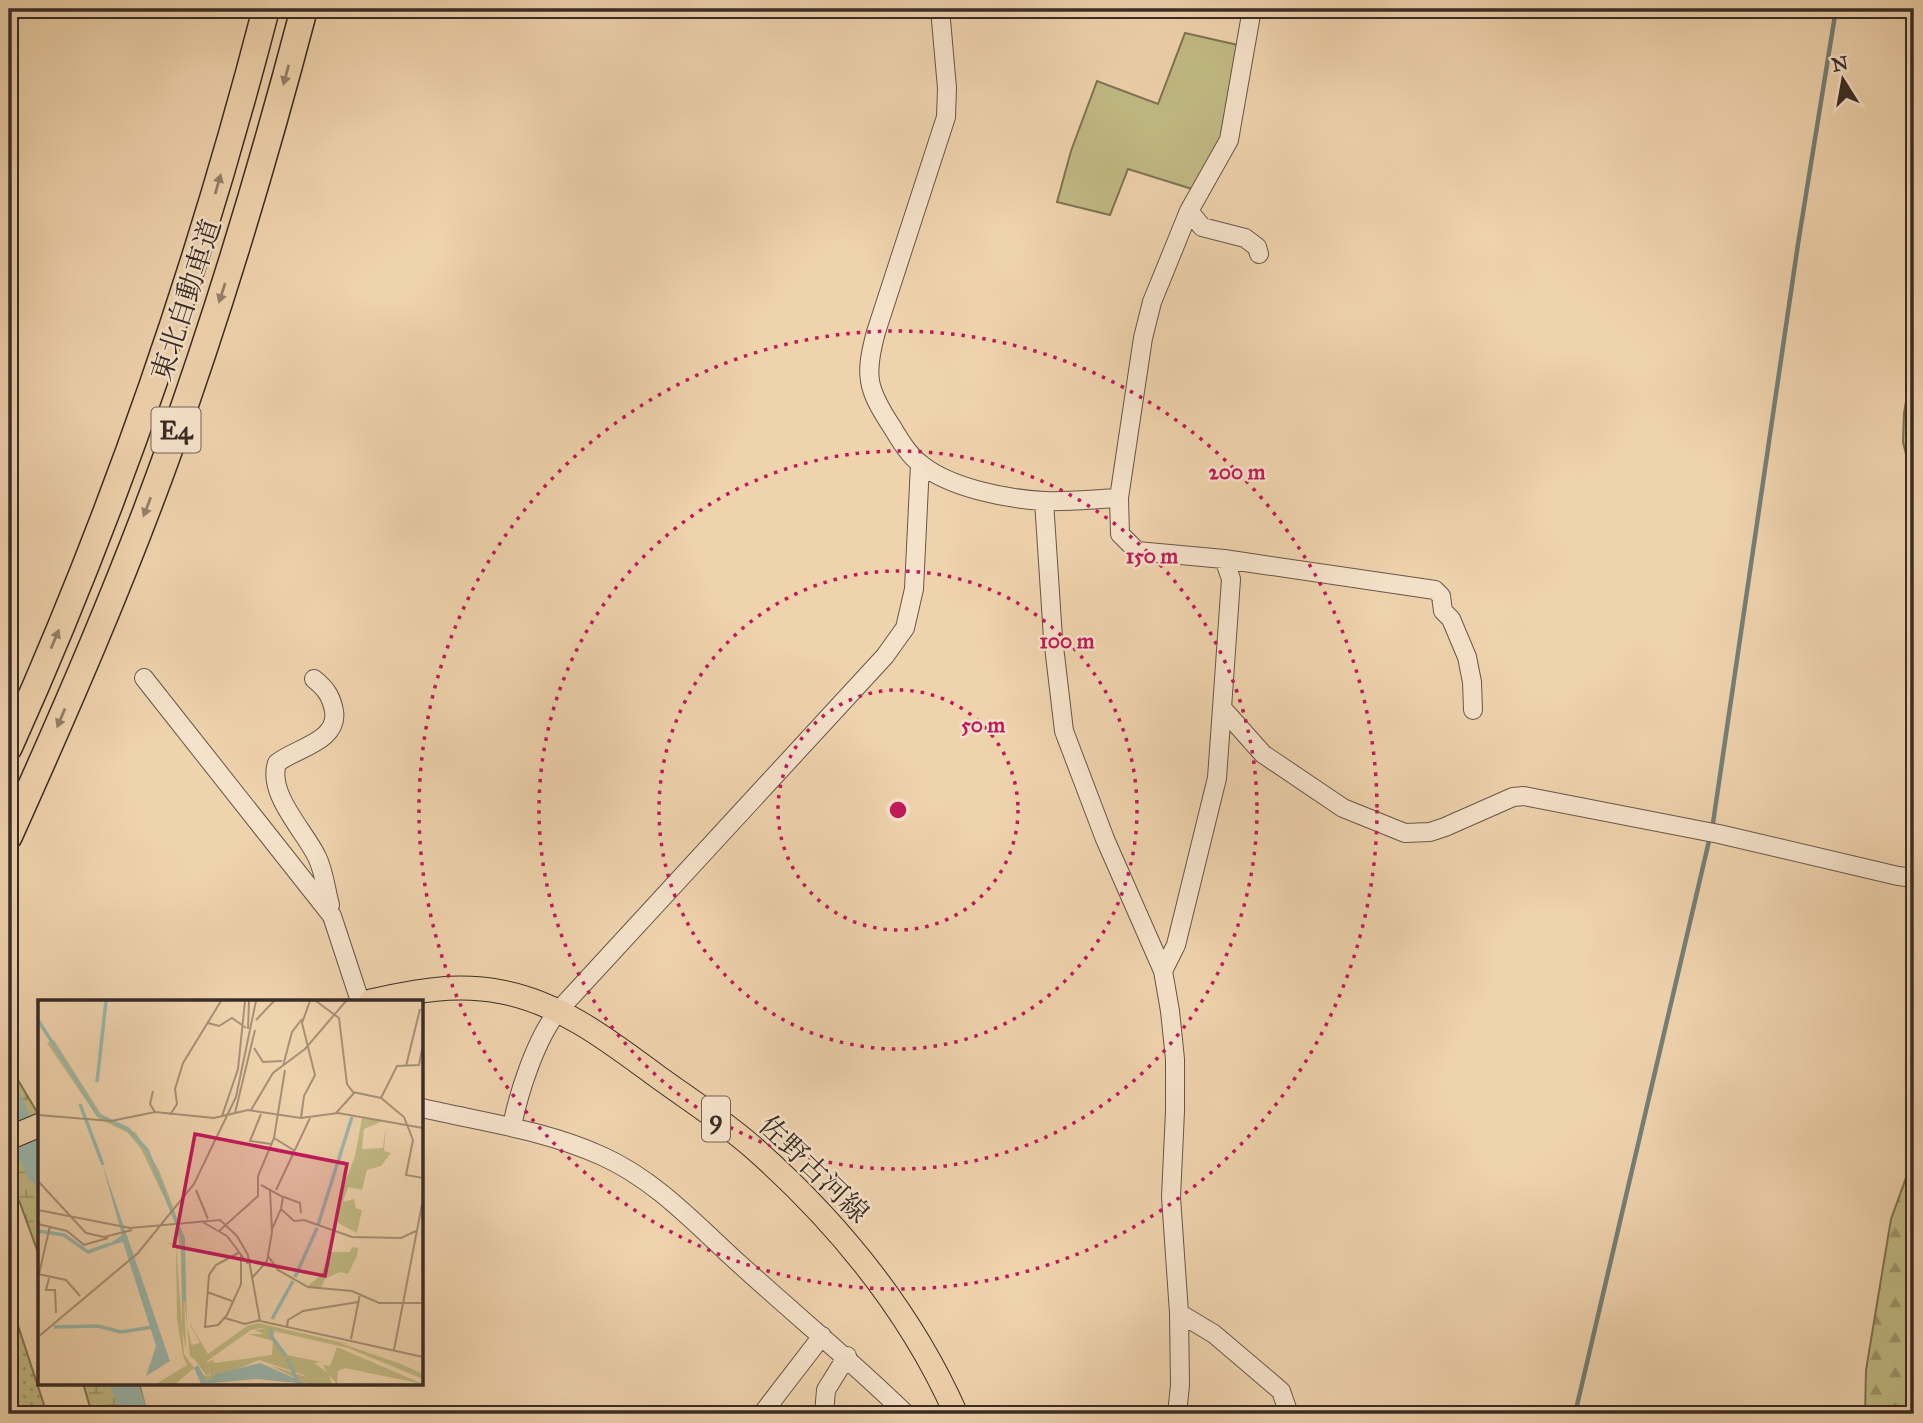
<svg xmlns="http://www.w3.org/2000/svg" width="1923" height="1423" font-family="'IM FELL Great Primer','Noto Serif JP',serif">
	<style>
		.grass { fill: url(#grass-dots); stroke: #7e7355; stroke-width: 2 }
		.forest { fill: url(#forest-firs); stroke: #7e7355; stroke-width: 2 }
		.wetland { fill: url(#wetland-marsh); stroke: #7e7355; stroke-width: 2 }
		.park { fill: #c1ba84; stroke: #7e7355; stroke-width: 2 }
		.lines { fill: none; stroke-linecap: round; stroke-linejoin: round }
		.stream { stroke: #747f77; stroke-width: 4.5 }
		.river { stroke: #9ab7ad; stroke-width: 28 }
		.minor-casing { stroke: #675648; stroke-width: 20 }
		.major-casing { stroke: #3a2c26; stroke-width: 25 }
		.highway-casing { stroke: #3a2c26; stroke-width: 29 }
		.minor { stroke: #f5e2ca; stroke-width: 18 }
		.major { stroke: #efd3ad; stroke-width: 23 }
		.highway { stroke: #efd3ad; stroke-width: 26 }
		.oneway { fill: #94806a }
		.ring { fill: none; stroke: #c2185b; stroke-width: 3.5; stroke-dasharray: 3.5 7 }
		.labels { text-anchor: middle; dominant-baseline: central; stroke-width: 5; stroke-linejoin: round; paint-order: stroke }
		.shield { fill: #f5e2ca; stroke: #726357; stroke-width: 2 }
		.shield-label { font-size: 26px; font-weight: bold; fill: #3a2c26 }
		.street-label { font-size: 28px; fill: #3a2c26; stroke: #f5e2ca }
		.inset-river { fill: none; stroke: #9ab7ad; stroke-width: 3.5 }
		.inset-road { fill: none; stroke: #a79077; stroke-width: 2 }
		.view { fill: #c2185b; fill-opacity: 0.15; stroke: #c2185b; stroke-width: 3.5 }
		.inset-edge { fill: none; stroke: #3a2c26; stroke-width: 3.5 }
		.centre { fill: #c2185b; stroke: #f5e2ca; stroke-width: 3.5 }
		.ring-label { font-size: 21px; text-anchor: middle; font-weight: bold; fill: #c2185b; stroke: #f5e2ca; stroke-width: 5; stroke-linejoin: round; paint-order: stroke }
	</style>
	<defs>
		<pattern id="grass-dots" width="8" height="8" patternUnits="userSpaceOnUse" patternTransform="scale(1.75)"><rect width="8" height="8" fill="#c1ba84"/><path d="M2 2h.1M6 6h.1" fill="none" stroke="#9e976c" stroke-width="1.8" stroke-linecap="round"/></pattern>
		<pattern id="forest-firs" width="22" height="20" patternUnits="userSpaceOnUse" patternTransform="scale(1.75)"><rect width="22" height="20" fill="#c1ba84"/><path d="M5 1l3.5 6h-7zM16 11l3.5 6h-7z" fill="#9e976c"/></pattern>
		<pattern id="wetland-marsh" width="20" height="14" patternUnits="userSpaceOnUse" patternTransform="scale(1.75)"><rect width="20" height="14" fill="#c1ba84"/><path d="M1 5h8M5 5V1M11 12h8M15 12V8" fill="none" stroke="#9e976c"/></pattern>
	</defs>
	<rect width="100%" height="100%" fill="#efd3ad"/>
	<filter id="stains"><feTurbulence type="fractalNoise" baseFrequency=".00286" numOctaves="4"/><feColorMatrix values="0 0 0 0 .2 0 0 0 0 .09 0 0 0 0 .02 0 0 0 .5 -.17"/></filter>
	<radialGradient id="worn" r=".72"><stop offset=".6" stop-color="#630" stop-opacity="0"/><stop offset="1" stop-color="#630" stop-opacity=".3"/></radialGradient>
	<path class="grass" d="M 9,1298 L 47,1414 L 28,1414 L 26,1408 L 9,1405 L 11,1389 L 9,1382 Z"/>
	<path class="forest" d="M 1914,355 L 1914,487 L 1903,442 L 1904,413 Z
		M 1914,1156 L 1914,1414 L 1865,1414 L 1866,1370 L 1891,1219 Z"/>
	<path class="wetland" d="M 9,1065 L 40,1117 L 40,1258 L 20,1203 L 9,1183 Z
		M 83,1383 L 139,1383 L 147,1414 L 92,1414 Z"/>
	<path class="park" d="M 1185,33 L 1238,45 L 1224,133 L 1192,189 L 1128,169 L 1110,215 L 1057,202 L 1071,151 L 1097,81 L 1158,104 Z"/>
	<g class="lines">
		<path class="stream" d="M 1713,823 L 1798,244 L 1836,9
			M 1575,1414 L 1709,841"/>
		<path class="river" d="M 9,1103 L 40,1171
			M 124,1383 L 134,1414"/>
		<defs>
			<path id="minor" d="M 940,9 L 947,88 L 946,117 L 876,332 C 864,376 867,389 892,427 C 900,440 909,456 922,465 C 951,488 1007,499 1044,501 C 1068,502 1094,499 1119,498
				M 1189,211 L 1202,227 L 1245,238 L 1257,247 L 1259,254
				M 1044,501 L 1053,638 L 1064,731 L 1105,839 L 1163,971 L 1170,1011 L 1175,1059 L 1175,1111 L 1171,1197 L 1179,1313 L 1180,1385 L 1177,1414
				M 1224,559 L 1435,590 L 1441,596 L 1443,611 L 1451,619 L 1467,657 L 1472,682 L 1473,710
				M 144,678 L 332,916 L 360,1001
				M 314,679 C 325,688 331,695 334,711 C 339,741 296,748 277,763 C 267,794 304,830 317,857 C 324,871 326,890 330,905
				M 1222,708 L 1231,579 L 1224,559 L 1137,551 L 1120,534 L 1119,498 L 1143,338 L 1152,302 L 1189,211 L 1229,140 L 1252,9
				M 1163,971 L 1176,945 L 1217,778 L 1222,708 L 1263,754 L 1343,808 L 1405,833 L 1430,832 L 1445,827 L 1513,797 L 1524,796 L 1719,834 L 1898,876 L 1914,878
				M 422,1108 C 482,1122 545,1130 602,1156 C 658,1181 699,1228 744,1268 C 798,1317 854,1363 906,1414
				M 512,1126 C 519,1091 536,1039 558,1011 L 885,656 L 905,628 L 914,589 L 920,464
				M 1179,1313 L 1214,1334 L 1281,1391 L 1289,1414
				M 762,1414 L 822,1336
				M 824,1414 L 826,1390 L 847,1356"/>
			<path id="major" d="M 371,1001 C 415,991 456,983 502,992 C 560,1003 608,1040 654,1074 C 688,1099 725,1122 756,1150 C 840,1225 911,1312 956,1414
				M 9,1138 L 40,1125"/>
			<path id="highway" d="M 9,747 C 116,509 201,261 266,9
				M 9,836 C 66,709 122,581 169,450 C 221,305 265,158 304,9"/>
		</defs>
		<use href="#minor" class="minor-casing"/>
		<use href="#major" class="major-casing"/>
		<use href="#highway" class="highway-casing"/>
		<use href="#minor" class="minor"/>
		<use href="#major" class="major"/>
		<use href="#highway" class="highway"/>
	</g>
	<defs><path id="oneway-solid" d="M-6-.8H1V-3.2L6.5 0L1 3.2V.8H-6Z" transform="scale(1.75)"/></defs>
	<g class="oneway">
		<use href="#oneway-solid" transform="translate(286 75) rotate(105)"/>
		<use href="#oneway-solid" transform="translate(218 184) rotate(-74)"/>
		<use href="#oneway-solid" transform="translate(222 293) rotate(108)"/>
		<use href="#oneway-solid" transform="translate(147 507) rotate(111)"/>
		<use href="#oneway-solid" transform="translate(55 639) rotate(-67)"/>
		<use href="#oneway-solid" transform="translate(61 718) rotate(113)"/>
	</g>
	<g class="ring">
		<circle cx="898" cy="810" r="120"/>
		<circle cx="898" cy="810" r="239"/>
		<circle cx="898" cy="810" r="359"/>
		<circle cx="898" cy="810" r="479"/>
	</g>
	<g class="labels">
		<g class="shield">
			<rect x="151.5" y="407.5" width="49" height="45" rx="5"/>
			<rect x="702" y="1096.5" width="28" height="45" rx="5"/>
		</g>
		<g class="shield-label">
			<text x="176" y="430">E4</text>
			<text x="716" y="1119">9</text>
		</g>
		<g class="street-label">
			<text transform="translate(186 300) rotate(-72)">東北自動車道</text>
			<text transform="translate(814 1169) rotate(44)">佐野古河線</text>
		</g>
	</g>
	<g transform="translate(38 1000)">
		<rect width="385" height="385" fill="#efd3ad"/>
		<path d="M 137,231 L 146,354 L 156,368 L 137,384 L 118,384 L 149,365 L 145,356 L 139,319 L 138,246 L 127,242 L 137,244 ZM 220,323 L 311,344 L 302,343 L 363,364 L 385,374 L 385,379 L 310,348 L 223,328 L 213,330 L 169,361 L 172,374 L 168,375 L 157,360 L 153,345 L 162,343 L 152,325 L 152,324 L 170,354 L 209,326 Z" fill="#c1ba84"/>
		<path d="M 324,118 L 345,121 L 326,129 L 324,149 L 345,148 L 348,124 L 346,151 L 353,153 L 343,166 L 329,170 L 324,190 L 310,187 L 305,202 L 316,199 L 318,208 L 324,210 L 319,233 L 300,223 L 301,198 L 317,156 ZM 315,247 L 320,248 L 319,256 L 310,274 L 302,272 L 288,278 L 282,289 L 270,286 L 283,275 L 292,252 L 311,252 Z" fill="#c1ba84"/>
		<path d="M 16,40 L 63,114 L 98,133 L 121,170 L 147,239 L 149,325 L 157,360 L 152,356 L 146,297 L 148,349 L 144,329 L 143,253 L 138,222 L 103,149 L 90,133 L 60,118 L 9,43 ZM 230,328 L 237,332 L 235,336 L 249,355 L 284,362 L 276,363 L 289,372 L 285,365 L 292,366 L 299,347 L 385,384 L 307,368 L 300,371 L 299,384 L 291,375 L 294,384 L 270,384 L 231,365 L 269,377 L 266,375 L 221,360 L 168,382 L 162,369 L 166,376 L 173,375 L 169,363 L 174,360 L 177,363 L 234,355 L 235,341 L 210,334 L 225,334 L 217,330 Z" fill="#c1ba84"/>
		<path d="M 64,163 L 132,361 L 108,376 L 118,346 L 85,242 L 67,247 L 84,235 ZM 222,363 L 270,384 L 219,379 L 163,384 L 156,368 L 160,365 L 169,382 L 178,374 Z" fill="#9ab7ad"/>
		<path class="inset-river" d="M 0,20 L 60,115 L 90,129 L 109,150 L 145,238 L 146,302M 59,82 L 68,1M 42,104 L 65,165M 280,225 L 314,117M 0,231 L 26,235 L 50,252 L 72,244M 257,277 L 279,228M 234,319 L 255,281M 16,327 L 60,326 L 83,332 L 115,327M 233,329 L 233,336 L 248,356M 249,358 L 261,384"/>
		<path class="inset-road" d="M 278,1 L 301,18 L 309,84 L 315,92 L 343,98 L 366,117 L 375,140 L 368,175 L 385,178M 218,20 L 236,1M 170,23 L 181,26 L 194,18 L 208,28M 210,29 L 211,1M 216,48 L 225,62 L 244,61M 245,66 L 254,32 L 264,19M 368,66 L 382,9M 115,91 L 112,104 L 117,112M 343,98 L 359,66 L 381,65 L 385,44M 213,110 L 235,73 L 267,49 L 308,1M 197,113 L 217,30M 298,113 L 317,92M 223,114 L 212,141 L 233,144M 0,115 L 73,121 L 117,112 L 176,118 L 210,110 L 263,118 L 300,113 L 385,128M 132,115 L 139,104 L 137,89 L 145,63 L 183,1M 184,116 L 200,69 L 207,1M 263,118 L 266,96 L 277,75 L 264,23 L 272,1M 236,138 L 257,151M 0,181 L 48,233 L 66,237 L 94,230M 223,185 L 245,197 L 243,209M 158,190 L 170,219M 238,190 L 272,118M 246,197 L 262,203 L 263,213M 0,210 L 92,228 L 182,220 L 199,236 L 210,255 L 222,321 L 385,357M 163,221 L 189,236 L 210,264M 0,224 L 29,231 L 46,245 L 70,238M 234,229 L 243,209 L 256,221 L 266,220 L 314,237 L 363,238 L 378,231M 181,231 L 220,196 L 220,176 L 236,138 L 247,70M 202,252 L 178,265 L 171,275 L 167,327 L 180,325 L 189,315 L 203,284 L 203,254M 230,256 L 240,270 L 270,287 L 314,291 L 341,303 L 385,303M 0,274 L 28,280 L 42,296M 1,274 L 12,226M 11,278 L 8,290 L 17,290 L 18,313M 214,278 L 229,261 L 234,232 L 232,190M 169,292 L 194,301M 187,318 L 207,324 L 222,320M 249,327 L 250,320 L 265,311 L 320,302M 0,337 L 100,253 L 156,184 L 198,97 L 218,1M 313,339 L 322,294M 356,350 L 385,199"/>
		<path class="view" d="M 157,134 L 309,164 L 287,276 L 136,246 Z"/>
		<rect width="385" height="385" class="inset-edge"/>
	</g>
	<circle cx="898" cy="810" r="10" class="centre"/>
	<g class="ring-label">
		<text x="1237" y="479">200 m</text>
		<text x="1152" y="563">150 m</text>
		<text x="1067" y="648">100 m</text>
		<text x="983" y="732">50 m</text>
	</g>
	<rect width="1923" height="1423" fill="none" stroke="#efd3ad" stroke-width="35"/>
	<rect x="10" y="10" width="1902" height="1402" fill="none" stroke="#3a2c26" stroke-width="3.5"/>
	<rect x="18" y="18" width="1888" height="1388" fill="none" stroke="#3a2c26" stroke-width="2"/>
	<g transform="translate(1843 80) rotate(349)" stroke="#f5e2ca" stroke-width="5" paint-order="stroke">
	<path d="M0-5L12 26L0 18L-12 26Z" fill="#3a2c26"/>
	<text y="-10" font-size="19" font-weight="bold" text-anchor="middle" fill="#3a2c26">N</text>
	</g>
	<rect width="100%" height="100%" filter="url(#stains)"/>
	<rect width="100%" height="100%" fill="url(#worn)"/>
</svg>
